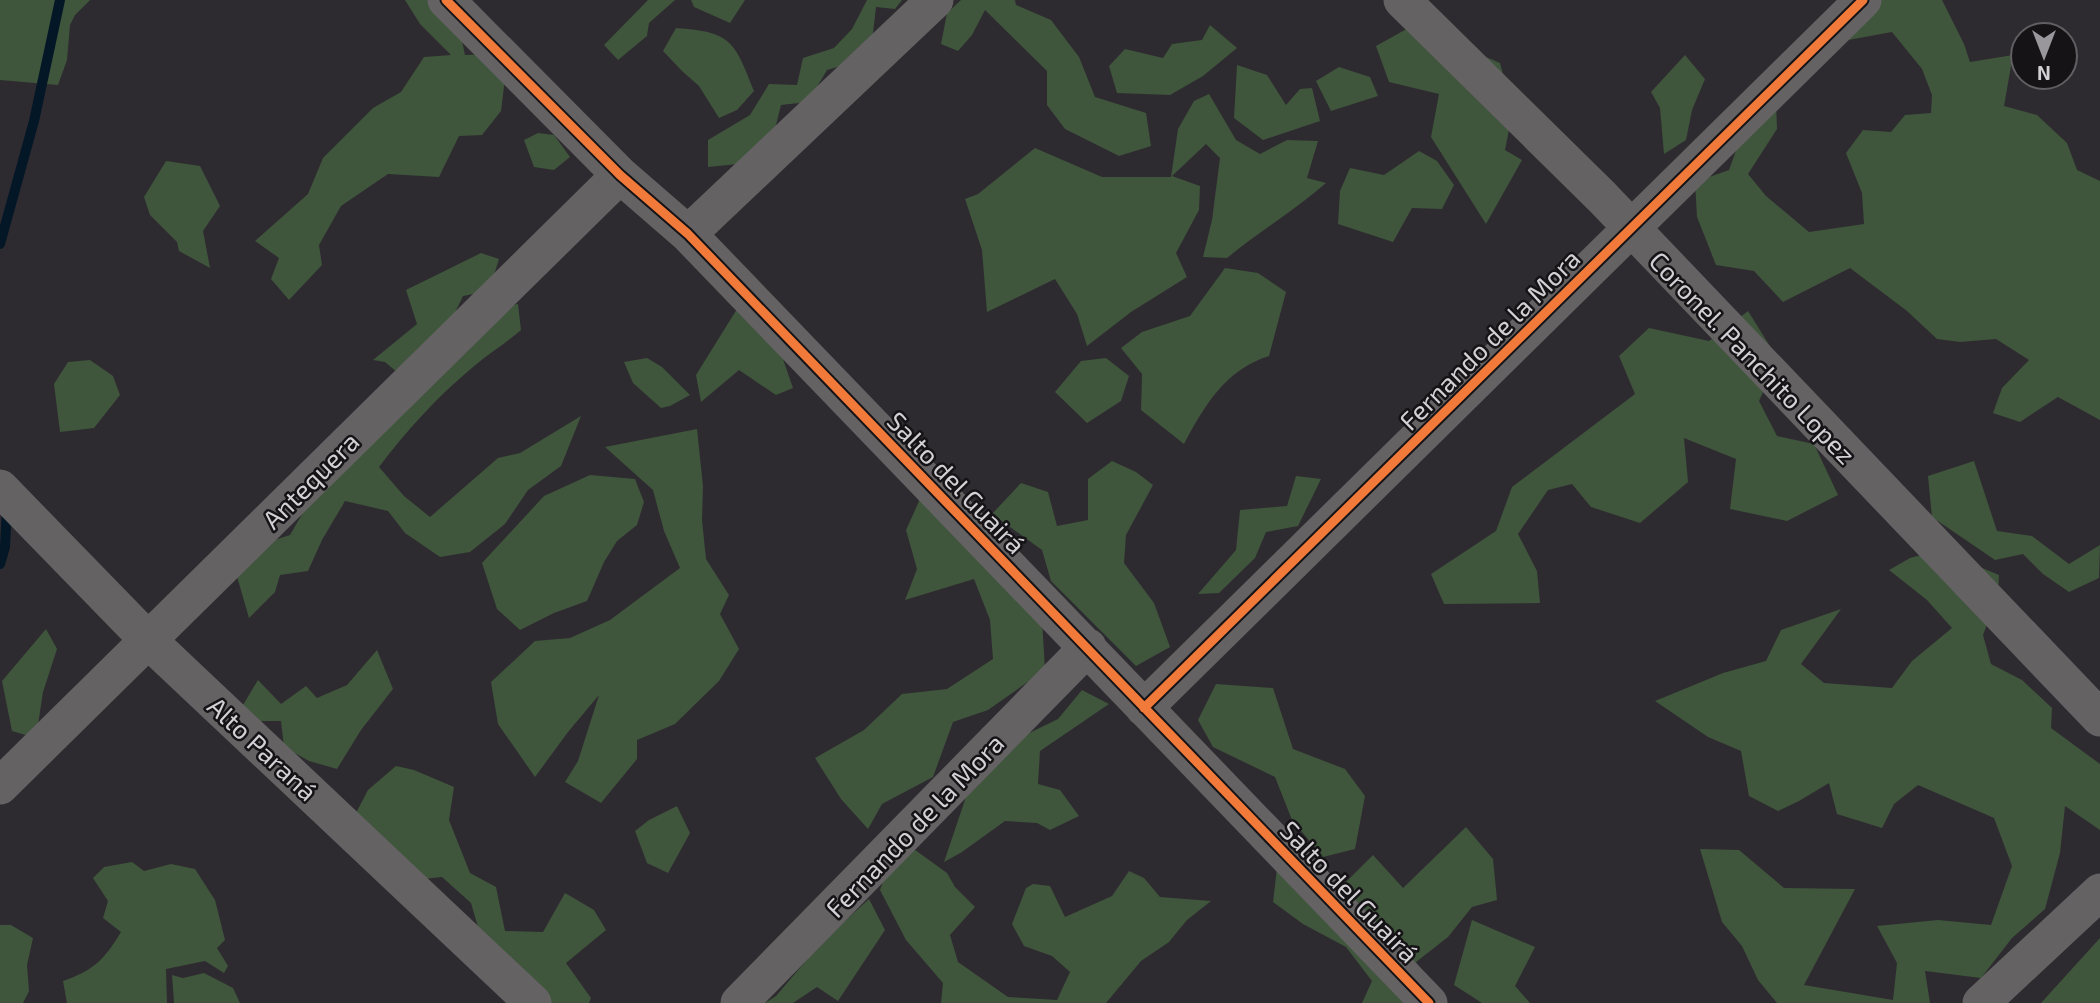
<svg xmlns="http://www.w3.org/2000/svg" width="2100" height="1003" font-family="'Exo 2',sans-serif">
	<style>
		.forest { fill: #3f553c }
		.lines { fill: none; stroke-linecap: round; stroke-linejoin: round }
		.stream { stroke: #041727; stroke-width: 10 }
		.street { stroke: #646263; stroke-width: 37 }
		.cycleway-casing { stroke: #151316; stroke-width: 13 }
		.cycleway { stroke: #f17a3a; stroke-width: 9 }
		.labels { text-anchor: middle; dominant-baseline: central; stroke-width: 5; stroke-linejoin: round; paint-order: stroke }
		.street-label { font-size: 26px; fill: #d4d1d6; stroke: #151316 }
	</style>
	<rect width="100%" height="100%" fill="#2e2b30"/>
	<path class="forest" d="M 0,0 L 90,0 L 75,15 L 70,25 L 67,60 L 58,85 L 0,80 Z
		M 405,0 L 467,0 L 459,27 L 465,55 L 508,54 L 501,111 L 482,135 L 459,136 L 439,177 L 388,174 L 341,206 L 319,245 L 322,265 L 289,300 L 271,279 L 279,258 L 255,241 L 308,194 L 323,158 L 373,108 L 401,92 L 424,57 L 451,55 L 420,24 Z
		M 648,0 L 675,0 L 649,23 L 647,36 L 618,60 L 604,45 Z
		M 691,0 L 745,0 L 730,23 L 694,7 Z
		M 867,0 L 902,0 L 895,9 L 876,7 L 872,42 L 854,62 L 827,70 L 808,102 L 781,105 L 773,137 L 738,164 L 708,167 L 708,140 L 750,115 L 769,84 L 797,85 L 803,58 L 834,48 L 852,29 Z
		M 961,0 L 1015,0 L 1016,5 L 1051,20 L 1079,57 L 1095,97 L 1146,113 L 1151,146 L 1119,156 L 1065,129 L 1047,105 L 1047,71 L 985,10 L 972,35 L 958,51 L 941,44 L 947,13 Z
		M 1879,0 L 1942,0 L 1964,44 L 1970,62 L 2013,55 L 2004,106 L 2037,115 L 2067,143 L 2077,170 L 2100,181 L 2100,420 L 2058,397 L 2020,422 L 1993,413 L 2002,388 L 2029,360 L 1996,339 L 1960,342 L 1937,339 L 1907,311 L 1850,268 L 1783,302 L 1754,271 L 1716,265 L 1697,217 L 1695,182 L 1729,170 L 1744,128 L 1776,103 L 1777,129 L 1748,174 L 1766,196 L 1809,232 L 1864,224 L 1862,193 L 1846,153 L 1863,130 L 1891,132 L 1905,115 L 1931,113 L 1932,95 L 1922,69 L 1892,32 L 1837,42 Z
		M 1210,25 L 1237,48 L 1203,76 L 1170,95 L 1117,93 L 1109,66 L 1125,49 L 1163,58 L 1172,44 L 1202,40 Z
		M 1410,27 L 1461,46 L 1500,63 L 1513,110 L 1505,150 L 1522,160 L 1486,224 L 1431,137 L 1439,94 L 1389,82 L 1376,46 Z
		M 676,28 C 731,32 734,40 754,91 L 737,110 L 719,118 L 699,86 L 682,71 L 663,51 Z
		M 1685,55 L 1705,79 L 1692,110 L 1686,140 L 1664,154 L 1660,108 L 1651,92 Z
		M 1237,65 L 1267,75 L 1286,105 L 1300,89 L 1312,88 L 1320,121 L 1263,140 L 1234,118 Z
		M 1339,67 L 1370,77 L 1378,96 L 1331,111 L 1316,81 Z
		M 1209,94 L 1236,140 L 1260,154 L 1287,140 L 1318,141 L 1307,178 L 1326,183 C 1295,210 1259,232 1227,258 L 1203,257 L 1212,220 L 1220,158 L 1206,144 L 1172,176 L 1200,186 L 1199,210 L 1176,253 L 1187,277 L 1131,312 L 1087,346 L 1077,314 L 1055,279 L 987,312 L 982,250 L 965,199 L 978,194 L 1035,148 L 1102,177 L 1171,177 L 1178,129 L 1194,101 Z
		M 538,133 L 554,135 L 570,157 L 554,170 L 534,167 L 524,140 Z
		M 1419,151 L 1437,161 L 1454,185 L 1442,209 L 1412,208 L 1393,242 L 1338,224 L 1340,191 L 1350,168 L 1384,175 Z
		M 166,161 L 200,166 L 220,206 L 203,231 L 210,268 L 179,251 L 177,242 L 150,215 L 144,197 Z
		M 481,253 L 499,259 L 489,291 L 463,296 L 449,325 L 398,373 L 385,362 L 373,360 L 417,324 L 406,290 Z
		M 1225,268 L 1258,273 L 1286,292 L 1269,356 C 1225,370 1205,405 1184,444 L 1141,410 L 1142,374 L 1121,348 L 1142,332 L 1190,316 Z
		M 518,304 L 521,330 C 506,343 488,354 473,367 C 437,397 407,430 379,467 L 404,496 L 430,517 L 498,458 L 520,453 L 581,416 L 561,466 L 528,490 L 505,524 L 470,552 L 440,557 L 405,533 L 388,511 L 345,501 L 322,540 L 308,571 L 280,575 L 275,592 L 249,618 L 236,573 L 256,546 L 290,535 L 308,504 L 496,308 Z
		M 737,309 L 776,339 L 793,388 L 776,395 L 739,370 L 701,402 L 696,375 Z
		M 1748,311 L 1778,359 L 1759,401 L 1777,436 L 1814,444 L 1838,495 L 1787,521 L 1730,509 L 1736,459 L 1684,438 L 1688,482 L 1640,523 L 1591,507 L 1572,484 L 1548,490 L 1518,534 L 1537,571 L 1540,603 L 1444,604 L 1431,574 L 1496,531 L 1512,487 L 1635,394 L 1619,356 L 1649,328 L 1709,341 Z
		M 647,358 L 662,367 L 690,395 L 670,406 L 661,408 L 633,383 L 624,362 Z
		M 1106,358 L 1129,376 L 1121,401 L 1087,423 L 1055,392 L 1081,361 Z
		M 90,360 L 113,376 L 120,395 L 94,428 L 60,432 L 54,384 L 68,362 Z
		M 697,429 L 703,486 L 702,520 L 706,559 L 729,595 L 720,614 L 739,649 L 719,681 L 675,724 L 637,740 L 637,759 L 601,803 L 565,782 L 578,761 L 599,695 L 568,732 L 535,777 L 498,724 L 491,682 L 535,641 L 570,638 L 610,620 L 680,568 L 664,531 L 653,490 L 605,447 Z
		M 1112,461 L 1136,472 L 1153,485 L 1126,535 L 1124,563 L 1154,603 L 1170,647 L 1136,666 L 1051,581 L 1042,550 L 992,514 L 1021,483 L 1048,492 L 1057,526 L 1088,520 L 1088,479 Z
		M 1974,461 L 1997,531 L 2032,536 L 2069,564 L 2100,545 L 2099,578 L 2069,592 L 2043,574 L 2023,554 L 1995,560 L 1932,517 L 1928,476 Z
		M 590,475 L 635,479 L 644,502 L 637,525 L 617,541 L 604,562 L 587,601 L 554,613 L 520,630 L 497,609 L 482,563 L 544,496 Z
		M 1296,476 L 1321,479 L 1298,526 L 1266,532 L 1255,558 L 1219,593 L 1198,594 L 1236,550 L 1240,510 L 1287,506 Z
		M 921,497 L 1042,619 L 1045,670 L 988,710 L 953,722 L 933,777 L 882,804 L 868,829 L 841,799 L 815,758 L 864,730 L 902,694 L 947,689 L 993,659 L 990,620 L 974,579 L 905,600 L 917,569 L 906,530 Z
		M 1939,550 L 1999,575 L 1998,596 L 1983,635 L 1991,664 L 2022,680 L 2052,708 L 2051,728 L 2100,764 L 2100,830 L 2065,806 L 2060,853 L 2045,909 L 2012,938 L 1981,978 L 1925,971 L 1930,1003 L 1777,1003 L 1758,980 L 1742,946 L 1722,922 L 1700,849 L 1739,850 L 1784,888 L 1855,889 L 1804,985 L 1893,1000 L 1897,963 L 1877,926 L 1938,920 L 1991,925 L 2012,866 L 1994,818 L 1918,785 L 1894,804 L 1882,828 L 1837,814 L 1829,783 L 1799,801 L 1778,811 L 1749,796 L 1741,751 L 1708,737 L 1655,701 L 1723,673 L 1766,661 L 1781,630 L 1841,609 L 1801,664 L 1824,683 L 1892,688 L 1912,661 L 1952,628 L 1927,600 L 1889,570 L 1910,558 Z
		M 46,629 L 57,649 L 43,692 L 36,738 L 12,731 L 2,681 Z
		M 377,650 L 393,689 L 361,730 L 337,769 L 309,761 L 284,747 L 281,721 L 252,721 L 243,705 L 258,680 L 281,704 L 306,686 L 317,698 L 347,685 Z
		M 1216,684 L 1273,688 L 1293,749 L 1345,769 L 1365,796 L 1355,849 L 1323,857 L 1292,820 L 1275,777 L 1213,747 L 1198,720 Z
		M 1082,690 L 1109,704 L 1040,751 L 1038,784 L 1060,790 L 1079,816 L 1050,830 L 1037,823 L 1005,821 L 962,852 L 944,862 L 968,791 L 1021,737 L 1058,719 Z
		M 396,766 L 414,770 L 454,787 L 449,820 L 470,873 L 496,887 L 505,931 L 543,932 L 565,893 L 594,910 L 606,930 L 566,963 L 591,998 L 589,1003 L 535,1003 L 478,927 L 471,903 L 442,877 L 413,880 L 355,815 L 368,790 Z
		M 677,806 L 690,833 L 668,873 L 647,863 L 635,831 L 649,820 Z
		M 1466,827 L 1493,859 L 1497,900 L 1472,907 L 1448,937 L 1416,962 L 1426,986 L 1415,1003 L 1362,1003 L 1372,981 L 1346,947 L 1303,924 L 1273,902 L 1277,868 L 1346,882 L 1373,855 L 1403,888 Z
		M 911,847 L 947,873 L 955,887 L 975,907 L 950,935 L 958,962 L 1008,997 L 1057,1000 L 1070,972 L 1052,956 L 1024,946 L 1012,924 L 1026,888 L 1033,884 L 1050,886 L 1065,917 L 1112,896 L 1129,871 L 1144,878 L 1160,897 L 1211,901 L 1187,920 L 1169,942 L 1141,961 L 1106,1003 L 941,1003 L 943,983 L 906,940 L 880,890 L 891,858 Z
		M 132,862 L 144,871 L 171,864 L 195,869 L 215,900 L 225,940 L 217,948 L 228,966 L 224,973 L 205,961 L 166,969 L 167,1003 L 67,1003 L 63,981 C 94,970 104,960 121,932 L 103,918 L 108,901 L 93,878 L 104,867 Z
		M 869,899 L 885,930 L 838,1001 L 817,987 L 793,1003 L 765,1003 L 776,996 L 822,942 Z
		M 1472,920 L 1535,947 L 1515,986 L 1530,1003 L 1482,1003 L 1454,985 Z
		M 0,925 L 11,925 L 33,938 L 27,965 L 29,991 L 23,1003 L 0,1003 Z
		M 2100,938 L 2100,1003 L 2041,1003 Z
		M 204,973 L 233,988 L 240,1003 L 174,1003 L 172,975 L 183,978 Z"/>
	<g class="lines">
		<path class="stream" d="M 0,244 L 34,121 L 60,0
			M 0,564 L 5,547 L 7,508"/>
		<path class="street" d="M 446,0 L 620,175 L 688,234 L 1429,1003
			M 1402,0 L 1602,197 L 2100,718
			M 688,234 L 935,0
			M 0,488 L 148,640 L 533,1003
			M 1144,708 L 1863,0
			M 0,786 L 620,175
			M 739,1003 L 1088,647
			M 1981,1003 L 2100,892"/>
		<defs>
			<path id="cycleway" d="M 446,0 L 620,175 L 688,234 L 1429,1003
				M 1144,708 L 1863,0"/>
		</defs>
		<use href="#cycleway" class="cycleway-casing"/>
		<use href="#cycleway" class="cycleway"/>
	</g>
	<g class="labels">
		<g class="street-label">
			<text transform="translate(1489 339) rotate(-45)">Fernando de la Mora</text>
			<text transform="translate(1753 357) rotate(46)">Coronel. Panchito Lopez</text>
			<text transform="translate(310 480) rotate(-45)">Antequera</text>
			<text transform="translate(957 482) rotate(46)">Salto del Guairá</text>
			<text transform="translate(263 748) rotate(43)">Alto Paraná</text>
			<text transform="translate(914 825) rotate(-46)">Fernando de la Mora</text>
			<text transform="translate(1350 891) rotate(46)">Salto del Guairá</text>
		</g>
	</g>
	<g transform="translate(2044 56) rotate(180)"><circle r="33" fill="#151316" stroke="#615f63" stroke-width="2"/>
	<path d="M0-5L12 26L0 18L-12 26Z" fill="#9a979c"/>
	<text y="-10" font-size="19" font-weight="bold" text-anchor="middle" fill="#d4d1d6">N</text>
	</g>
</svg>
